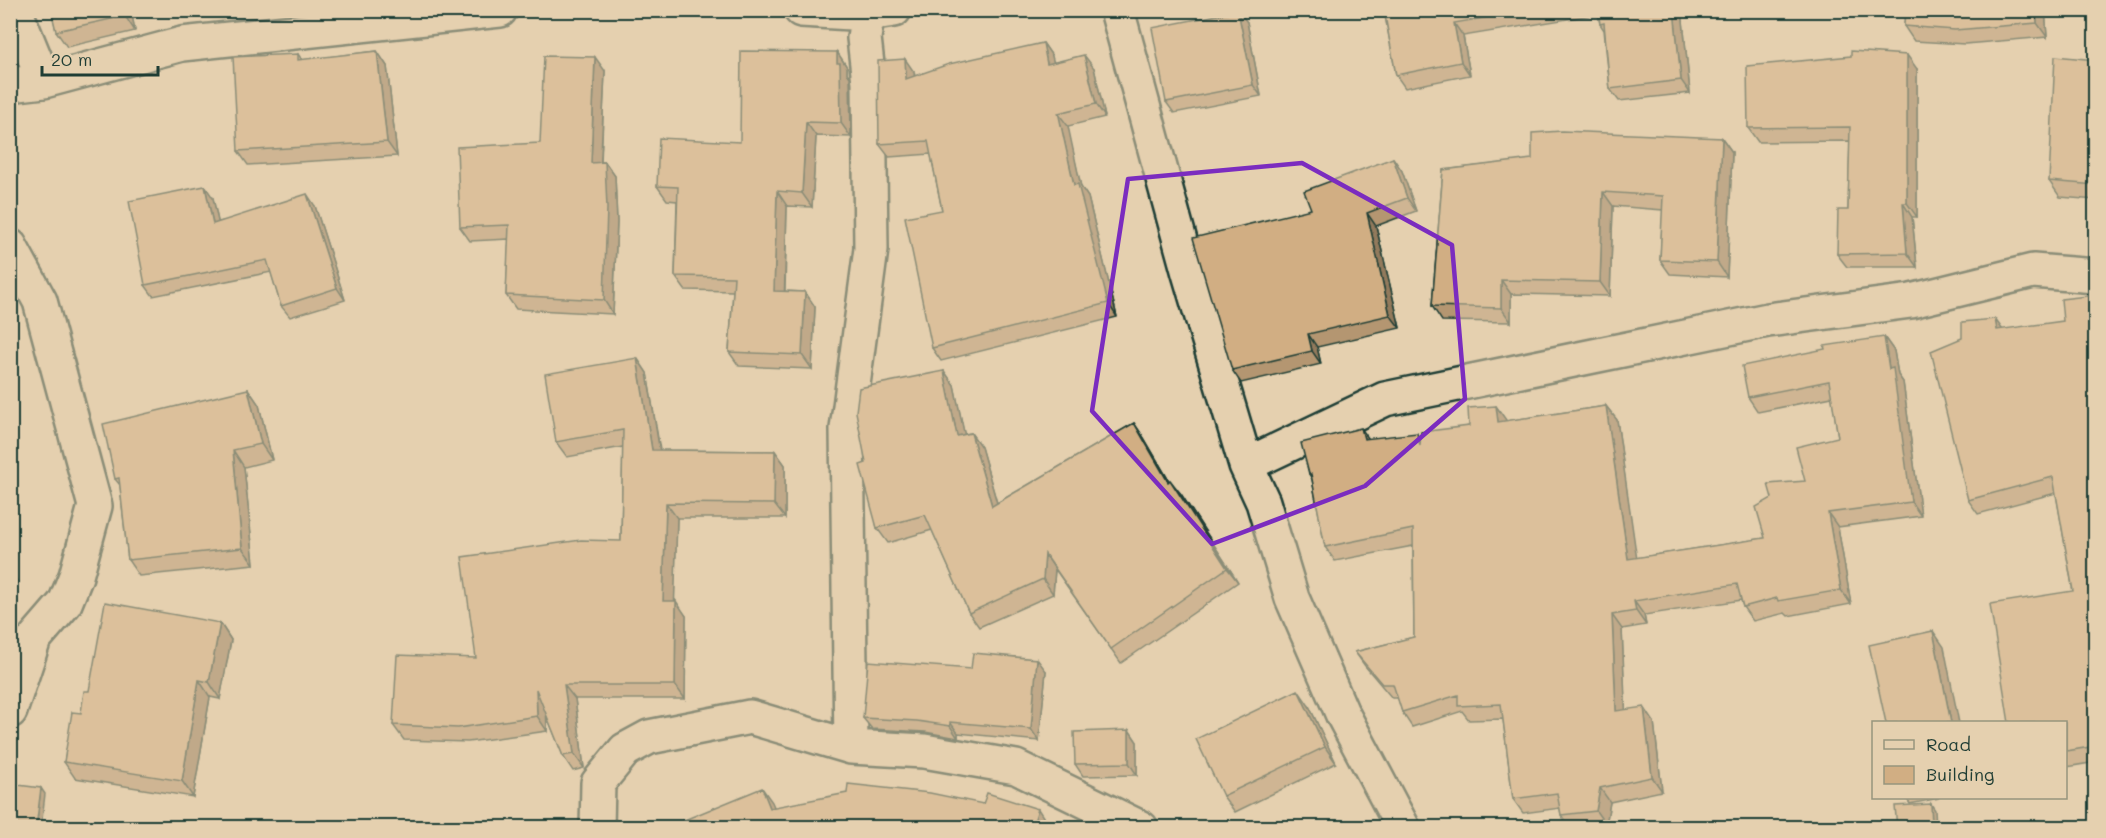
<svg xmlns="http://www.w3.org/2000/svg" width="2106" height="838" font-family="Mali,sans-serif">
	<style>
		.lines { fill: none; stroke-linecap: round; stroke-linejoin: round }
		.street-casing { stroke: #1f3d34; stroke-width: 38 }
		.street { stroke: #e5d0af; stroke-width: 33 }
		.wall { fill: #b49671; stroke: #1f3d34; stroke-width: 1.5 }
		.shaded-wall { fill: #927a5c; stroke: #1f3d34; stroke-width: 1.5 }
		.building { fill: #d1ae83; stroke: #1f3d34; stroke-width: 1.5 }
		.marked { fill: none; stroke: #7b2cbf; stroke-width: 4.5; stroke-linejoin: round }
	</style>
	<rect width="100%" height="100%" fill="#e5d0af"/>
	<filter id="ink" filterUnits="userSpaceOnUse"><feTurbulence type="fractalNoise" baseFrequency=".0167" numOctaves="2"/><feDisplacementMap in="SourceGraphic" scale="12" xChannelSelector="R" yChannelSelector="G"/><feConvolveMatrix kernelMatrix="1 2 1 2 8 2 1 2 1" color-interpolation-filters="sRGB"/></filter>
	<g filter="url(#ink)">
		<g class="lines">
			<defs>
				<path id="street" d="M 15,10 L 44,81
					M 801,10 L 868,14 L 894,10
					M 1117,10 L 1188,270 L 1246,465 L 1263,502 L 1292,598 L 1342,713 L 1403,828
					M 10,85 L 44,81 L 182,44 L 500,10
					M 10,246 L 40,301 L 95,506 L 76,576 L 65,603 L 34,639 L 10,711
					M 1246,465 L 1385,399 L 1768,320 L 1911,301 L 2033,271 L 2096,276
					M 851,747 L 847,429 L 871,249 L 869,82 L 864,38 L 868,10
					M 597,828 L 598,783 L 625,750 L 649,737 L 750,717 L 851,747 L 924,751 L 1016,767 L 1141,828"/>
			</defs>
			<use href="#street" class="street-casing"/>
			<use href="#street" class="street"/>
		</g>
		<path class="wall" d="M 42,10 L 131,10 L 135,31 L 67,47 L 56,31 L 52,11 L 44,14 Z
			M 1384,10 L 1682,10 L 1690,93 L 1619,101 L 1610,89 L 1604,30 L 1600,24 L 1598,14 L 1463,36 L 1470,75 L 1405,88 L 1396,75 Z
			M 1905,10 L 2045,10 L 2047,37 L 1965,44 L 1914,41 L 1904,26 Z
			M 1238,11 L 1247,22 L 1261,96 L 1174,113 L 1166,102 Z
			M 1043,43 L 1052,56 L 1053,62 L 1094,68 L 1105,117 L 1068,126 L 1068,130 L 1081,187 L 1088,197 L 1117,317 L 941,361 L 932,348 L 942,210 L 931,154 L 889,157 L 879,144 L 914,72 L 915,76 Z
			M 377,51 L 387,66 L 397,156 L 248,165 L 238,151 L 298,54 L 302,60 Z
			M 837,52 L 847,67 L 847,73 L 850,77 L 851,137 L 816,136 L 812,207 L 787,206 L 785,291 L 805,292 L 815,307 L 812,369 L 739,366 L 729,352 L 733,291 L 685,290 L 675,276 L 677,201 L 667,200 L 657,186 L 740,142 Z
			M 2096,60 L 2096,200 L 2060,197 L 2049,181 Z
			M 1917,69 L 1917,217 L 1912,217 L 1917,267 L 1847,267 L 1837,254 L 1848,210 L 1850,141 L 1758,142 L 1748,128 Z
			M 605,71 L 601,162 L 605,162 L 615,176 L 617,222 L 613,314 L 516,309 L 506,295 L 509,239 L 470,241 L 460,227 L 540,143 Z
			M 1722,138 L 1732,152 L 1727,277 L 1670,274 L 1660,260 L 1663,210 L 1613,206 L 1610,296 L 1511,294 L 1511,322 L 1442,321 L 1432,306 L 1443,170 Z
			M 1393,158 L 1402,171 L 1416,211 L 1376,226 L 1400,328 L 1317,347 L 1321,364 L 1241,383 L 1232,370 L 1311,209 Z
			M 213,198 L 218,222 L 315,206 L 345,300 L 290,317 L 281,306 L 271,272 L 153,296 L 145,285 Z
			M 2096,295 L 2096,762 L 2066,767 L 2066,723 L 2073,591 L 2056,493 L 1978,514 L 1968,500 L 2063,321 Z
			M 1884,337 L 1894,351 L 1898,375 L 1903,382 L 1921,516 L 1838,527 L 1851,604 L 1788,616 L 1785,613 L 1753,621 L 1743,607 L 1741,600 L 1644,615 L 1646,625 L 1622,629 L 1625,710 L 1654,722 L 1662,791 L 1610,802 L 1606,825 L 1586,828 L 1570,828 L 1561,815 L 1560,808 L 1523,813 L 1513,799 L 1503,719 L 1469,720 L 1462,711 L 1412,727 L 1402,712 L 1398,698 L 1392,698 L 1365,666 L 1355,652 L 1414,637 L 1413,546 L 1335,561 L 1325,547 L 1312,479 L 1309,474 L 1368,439 L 1421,438 L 1469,426 L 1496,406 L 1506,421 L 1606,406 L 1617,420 L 1636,558 L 1765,538 L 1838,437 L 1832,397 L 1758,412 L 1748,397 Z
			M 637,358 L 647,373 L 660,450 L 775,451 L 785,465 L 785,518 L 677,518 L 674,601 L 686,616 L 685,699 L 575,699 L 584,768 L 573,771 L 563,756 L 547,716 L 547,731 L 468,742 L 404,740 L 393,725 L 621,541 L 623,447 L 567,457 L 556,442 Z
			M 944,371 L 954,385 L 964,434 L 971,433 L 981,447 L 997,503 L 1134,423 L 1144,438 L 1169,481 L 1181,494 L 1238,582 L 1121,663 L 1055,569 L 1053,594 L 979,627 L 969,613 L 932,530 L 888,543 L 877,528 L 866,463 Z
			M 248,389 L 259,405 L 272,460 L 244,467 L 254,564 L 139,576 L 128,560 L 120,485 L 115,479 Z
			M 10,566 L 18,583 L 10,586 Z
			M 220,623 L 231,640 L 220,699 L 210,697 L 193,797 L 75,778 L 64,762 L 89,691 Z
			M 971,669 L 1046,671 L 1039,741 L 958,733 L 958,738 L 925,732 L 872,729 L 863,718 Z
			M 1309,706 L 1336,763 L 1235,812 L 1223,796 Z
			M 1129,730 L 1137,742 L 1137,775 L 1083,776 L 1075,764 Z
			M 1906,798 L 1939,798 L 1910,804 Z"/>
		<path class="shaded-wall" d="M 123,10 L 131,10 L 135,31 L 125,16 Z
			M 1674,10 L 1682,10 L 1690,93 L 1681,80 Z
			M 2036,10 L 2045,10 L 2047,37 L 2037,23 Z
			M 1238,11 L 1247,22 L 1261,96 L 1253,85 Z
			M 1454,23 L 1463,36 L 1470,75 L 1461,62 Z
			M 1043,43 L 1052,56 L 1057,77 L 1047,64 Z
			M 377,51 L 387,66 L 397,156 L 387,142 Z
			M 837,52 L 847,67 L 847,73 L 850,77 L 851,137 L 841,123 L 837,63 Z
			M 1084,55 L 1094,68 L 1105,117 L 1096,104 Z
			M 1907,55 L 1917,69 L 1917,217 L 1907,203 Z
			M 595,57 L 605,71 L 600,177 L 591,163 Z
			M 905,59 L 914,72 L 916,92 L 906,79 Z
			M 1058,113 L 1068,126 L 1081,187 L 1088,197 L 1117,317 L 1108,303 L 1074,185 Z
			M 806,122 L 816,136 L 812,207 L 802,193 Z
			M 1722,138 L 1732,152 L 1727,277 L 1717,262 Z
			M 1393,158 L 1402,171 L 1416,211 L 1407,198 Z
			M 605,162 L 615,176 L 617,222 L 613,314 L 604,300 Z
			M 205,186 L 213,198 L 221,235 L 213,224 Z
			M 777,191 L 787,206 L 784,305 L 774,291 Z
			M 1603,192 L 1613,206 L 1610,296 L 1600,282 Z
			M 307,194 L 315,206 L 345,300 L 337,288 Z
			M 1903,203 L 1912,217 L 1917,267 L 1907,253 Z
			M 1367,213 L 1376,226 L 1400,328 L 1390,315 Z
			M 1501,280 L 1511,294 L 1511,322 L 1501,308 Z
			M 805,292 L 815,307 L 812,369 L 802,355 Z
			M 1995,319 L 2005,333 L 1997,330 Z
			M 1308,334 L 1317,347 L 1321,364 L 1312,351 Z
			M 1884,337 L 1894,351 L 1898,375 L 1903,382 L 1921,516 L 1911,502 Z
			M 637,358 L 647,373 L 662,465 L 652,450 Z
			M 944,371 L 954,385 L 968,451 L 957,436 Z
			M 248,389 L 259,405 L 272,460 L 261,444 Z
			M 1496,406 L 1506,420 L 1508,437 L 1498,422 Z
			M 1606,406 L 1617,420 L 1639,574 L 1628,559 Z
			M 1134,423 L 1144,438 L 1178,496 L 1168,482 Z
			M 1361,428 L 1371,442 L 1364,439 Z
			M 971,433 L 981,447 L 1002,521 L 992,506 Z
			M 233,450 L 244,467 L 254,564 L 242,548 Z
			M 775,451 L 785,465 L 785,518 L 774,504 Z
			M 1170,480 L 1181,494 L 1238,582 L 1227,568 Z
			M 666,503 L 677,518 L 674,616 L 663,601 Z
			M 1828,513 L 1838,527 L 1851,604 L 1841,590 Z
			M 1045,554 L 1055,569 L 1053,594 L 1043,579 Z
			M 10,566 L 18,583 L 10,572 Z
			M 676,601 L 686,616 L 685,699 L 675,685 Z
			M 1634,601 L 1644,615 L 1646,625 L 1636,611 Z
			M 1612,615 L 1622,629 L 1626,725 L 1616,711 Z
			M 220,623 L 231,640 L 220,699 L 209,682 Z
			M 1933,631 L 1944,647 L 1959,723 L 1951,723 Z
			M 1037,659 L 1046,671 L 1039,741 L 1031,729 Z
			M 199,680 L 210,697 L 193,797 L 182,781 Z
			M 564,685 L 575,699 L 584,768 L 574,754 Z
			M 536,689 L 546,704 L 547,731 L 537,716 Z
			M 1298,690 L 1309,706 L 1336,763 L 1325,747 Z
			M 1644,707 L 1654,722 L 1662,791 L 1652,777 Z
			M 950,722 L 958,733 L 958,738 L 950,726 Z
			M 1129,730 L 1137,742 L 1137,775 L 1129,763 Z
			M 41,788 L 45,794 L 41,828 L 36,828 Z
			M 762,788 L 772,802 L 780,821 L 770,808 Z
			M 1600,788 L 1610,802 L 1606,825 L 1596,811 Z
			M 1931,804 L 1935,810 L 1936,828 L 1932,828 Z
			M 1038,809 L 1047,823 L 1046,828 L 1032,828 Z"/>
		<path class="building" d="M 51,10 L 123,10 L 125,16 L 56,31 Z
			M 1384,10 L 1531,10 L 1454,23 L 1461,62 L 1396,75 Z
			M 1598,10 L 1674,10 L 1681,80 L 1610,89 L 1604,23 L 1600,24 Z
			M 1905,10 L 2036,10 L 2037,23 L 1955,30 L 1904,26 Z
			M 1238,11 L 1253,85 L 1166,102 L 1152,28 Z
			M 1043,43 L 1047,64 L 1084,55 L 1096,104 L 1058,113 L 1059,116 L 1074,185 L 1078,184 L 1108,303 L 932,348 L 905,217 L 942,210 L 928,141 L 879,144 L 878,61 L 905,59 L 906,79 L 949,64 Z
			M 377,51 L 387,142 L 238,151 L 233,57 L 298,54 L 298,60 Z
			M 741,51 L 837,52 L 837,63 L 840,63 L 841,123 L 806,122 L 802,193 L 777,191 L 774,291 L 805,292 L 802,355 L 729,352 L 734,277 L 675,276 L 678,187 L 657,186 L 659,138 L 740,142 Z
			M 1851,51 L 1907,55 L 1907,203 L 1903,203 L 1907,253 L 1837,254 L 1838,210 L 1848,210 L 1850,127 L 1748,128 L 1747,66 L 1851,56 Z
			M 544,56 L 595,57 L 591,163 L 605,162 L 607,208 L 604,300 L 506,295 L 509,225 L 460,227 L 457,147 L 540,143 Z
			M 2055,56 L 2096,60 L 2096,185 L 2049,181 Z
			M 1562,131 L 1722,138 L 1717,262 L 1660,260 L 1663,196 L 1603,192 L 1600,282 L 1501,280 L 1501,308 L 1432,306 L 1443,170 L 1532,159 L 1532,133 Z
			M 1393,158 L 1407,198 L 1367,213 L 1390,315 L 1308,334 L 1312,351 L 1232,370 L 1193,238 L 1311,209 L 1304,191 Z
			M 205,186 L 213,224 L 307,194 L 337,288 L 281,306 L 267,260 L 145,285 L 129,201 Z
			M 2096,295 L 2096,746 L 2066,751 L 2066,723 L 2009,723 L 1990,604 L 2073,591 L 2053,477 L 1968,500 L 1931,351 L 1962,338 L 1962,322 L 1995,319 L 1997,330 L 2063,321 L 2061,299 Z
			M 1884,337 L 1889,369 L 1893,368 L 1911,502 L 1828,513 L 1841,590 L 1778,601 L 1777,598 L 1743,607 L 1737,584 L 1634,601 L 1636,611 L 1612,615 L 1616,711 L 1644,707 L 1652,777 L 1600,788 L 1596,811 L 1561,815 L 1557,793 L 1513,799 L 1501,704 L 1458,706 L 1458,695 L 1402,712 L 1393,684 L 1382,684 L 1355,652 L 1414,637 L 1413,529 L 1325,547 L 1311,474 L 1309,474 L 1301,443 L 1361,428 L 1364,439 L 1417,433 L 1420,446 L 1421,432 L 1469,426 L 1468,408 L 1496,406 L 1498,422 L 1606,406 L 1628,559 L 1765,538 L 1756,507 L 1772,498 L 1768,484 L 1805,481 L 1796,447 L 1838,437 L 1829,381 L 1748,397 L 1742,366 L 1825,349 L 1824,346 Z
			M 637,358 L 652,450 L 775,451 L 774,504 L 666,503 L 663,601 L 676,601 L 675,685 L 564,685 L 574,754 L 563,756 L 536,689 L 537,716 L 458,728 L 393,725 L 397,655 L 476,658 L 462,557 L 581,540 L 621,541 L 623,430 L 556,442 L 545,374 Z
			M 944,371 L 957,436 L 971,433 L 992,506 L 1134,423 L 1168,482 L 1170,480 L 1227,568 L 1111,649 L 1045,554 L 1043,579 L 969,613 L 925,515 L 877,528 L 860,465 L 866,463 L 856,412 L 859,388 Z
			M 248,389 L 261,444 L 233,450 L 242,548 L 128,560 L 119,478 L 115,479 L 103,424 Z
			M 105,602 L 220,623 L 209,682 L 199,680 L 182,781 L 64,762 L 72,712 L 81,713 L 84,691 L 89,691 Z
			M 1933,631 L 1951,723 L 1886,723 L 1869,645 Z
			M 973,653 L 1037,659 L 1031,729 L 950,722 L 950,726 L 917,721 L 863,718 L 868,661 L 971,669 Z
			M 1298,690 L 1325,747 L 1223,796 L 1196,739 Z
			M 1129,730 L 1129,763 L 1075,764 L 1074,732 Z
			M 10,784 L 41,788 L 36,828 L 10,828 Z
			M 848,784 L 930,793 L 983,804 L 987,793 L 1038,809 L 1032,828 L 665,828 L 762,788 L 770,808 L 847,793 Z
			M 1931,804 L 1932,828 L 1897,828 L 1895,806 Z
			M 543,825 L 543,828 L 490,828 Z"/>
	</g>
	<path d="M0 0H2106V838H0ZM 1302,163 L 1452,245 L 1465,399 L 1365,486 L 1212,544 L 1092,411 L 1128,179 Z" fill="#e5d0af" fill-opacity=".55" fill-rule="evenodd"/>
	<path class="marked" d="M 1302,163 L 1452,245 L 1465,399 L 1365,486 L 1212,544 L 1092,411 L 1128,179 Z"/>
	<rect width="2106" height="838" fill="none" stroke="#e5d0af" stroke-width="36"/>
	<rect x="18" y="18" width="2070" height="802" fill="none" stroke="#1f3d34" stroke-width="2" filter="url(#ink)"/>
	<rect x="1872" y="721" width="195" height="78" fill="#e5d0af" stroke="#96957e" stroke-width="1.5"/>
	<rect x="1884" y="740" width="30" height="9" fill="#e5d0af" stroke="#96957e" stroke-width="1.5"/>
	<text x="1926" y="751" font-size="18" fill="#1f3d34">Road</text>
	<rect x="1884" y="766" width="30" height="18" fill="#d1ae83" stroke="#96957e" stroke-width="1.5"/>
	<text x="1926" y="781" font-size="18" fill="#1f3d34">Building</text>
	<path d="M42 66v9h116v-9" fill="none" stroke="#1f3d34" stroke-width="3"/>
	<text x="51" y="66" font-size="18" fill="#1f3d34" stroke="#e5d0af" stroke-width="4.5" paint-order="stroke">20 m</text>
</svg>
